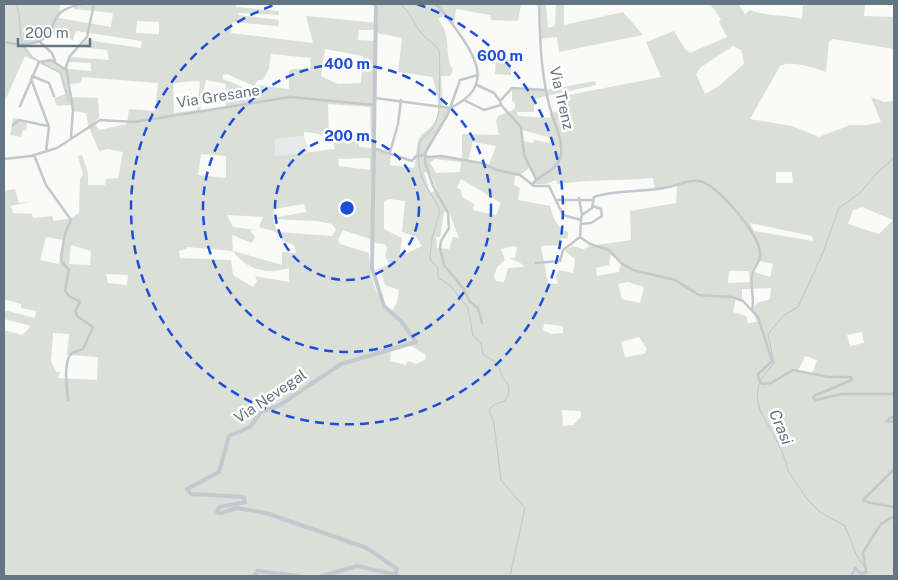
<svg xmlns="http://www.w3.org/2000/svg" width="898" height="580" font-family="'Public Sans',sans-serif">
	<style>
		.built { fill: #e8e9e9 }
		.green { fill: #dadfd7; fill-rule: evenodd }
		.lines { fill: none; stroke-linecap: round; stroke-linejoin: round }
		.stream { stroke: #bbc7cb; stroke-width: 1 }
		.minor { stroke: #c3c8cc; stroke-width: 2.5 }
		.major { stroke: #c3c9ce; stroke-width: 4 }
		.ring { fill: none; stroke: #1d4ed8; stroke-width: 2.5; stroke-dasharray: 9 6 }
		.labels { text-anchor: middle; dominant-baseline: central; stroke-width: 5; stroke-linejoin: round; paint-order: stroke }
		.street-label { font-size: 15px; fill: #657683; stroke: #fff }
		.water-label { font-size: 16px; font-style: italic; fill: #60757c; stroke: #fff }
		.centre { fill: #1d4ed8; stroke: #fff; stroke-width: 2.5 }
		.ring-label { font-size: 15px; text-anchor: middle; font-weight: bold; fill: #1d4ed8; stroke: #fff; stroke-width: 5; stroke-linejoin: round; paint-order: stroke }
	</style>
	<rect width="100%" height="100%" fill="#fafaf8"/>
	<path class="built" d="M 304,136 L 310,152 L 303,155 L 275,156 L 275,139 Z"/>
	<path class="green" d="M 4,4 L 60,4 L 59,18 L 111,27 L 113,13 L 74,9 L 74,4 L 236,4 L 236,7 L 279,11 L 279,15 L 239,13 L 238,15 L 279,20 L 278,26 L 232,22 L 231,33 L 313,43 L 306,16 L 378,23 L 378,9 L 370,4 L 521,4 L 518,21 L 491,20 L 490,15 L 456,9 L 454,26 L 446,14 L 438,19 C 454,41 442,49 453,70 L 450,76 L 441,76 L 443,108 L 449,109 L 426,155 L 428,158 L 435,156 L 462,160 L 462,134 L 499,135 L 496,121 L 498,116 L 515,109 L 515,102 L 512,101 L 512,87 L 546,90 L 595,81 L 596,85 L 534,99 L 534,112 L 517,112 L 518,116 L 551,118 L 549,113 L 566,111 L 564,96 L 661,77 L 646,42 L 674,31 L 685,49 L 690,53 L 727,37 L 719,22 L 721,19 L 710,4 L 738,4 L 745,14 L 750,10 C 768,17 784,14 802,19 L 803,4 L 865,4 L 864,16 L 894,17 L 894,49 L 833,39 L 829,42 L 826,72 C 813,68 792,60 780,66 L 750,119 L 792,126 L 819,137 L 850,125 L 867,125 L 881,122 L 871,97 L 884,102 L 894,101 L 894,576 L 4,576 L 4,330 L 22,335 L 31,326 L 4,319 L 4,310 L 35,318 L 36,311 L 21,308 L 21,304 L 4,299 L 4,191 L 15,189 L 19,203 L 33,201 L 11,206 L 13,213 L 32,214 L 33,218 L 52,216 L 54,221 L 71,218 L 79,213 L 80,180 L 83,174 L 78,156 L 82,155 L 88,173 L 88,185 L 105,185 L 106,179 L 118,178 L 123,152 L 107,149 L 99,151 L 88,125 L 86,113 L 72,111 L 71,105 L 57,106 L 54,98 L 65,94 L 59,73 L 25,56 L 4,103 ZM 137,21 L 159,22 L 159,34 L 136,33 ZM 359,30 L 377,30 L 377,33 L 402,38 L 398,72 L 432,77 C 437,92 444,113 431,127 C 426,132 421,133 418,141 C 416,149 416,160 414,168 L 390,165 L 391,155 L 375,150 L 377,41 L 358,40 ZM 76,31 L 142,41 L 141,48 L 87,40 L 80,47 L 107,50 L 109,60 L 71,57 L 68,62 L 91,63 L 91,71 L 68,69 L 52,61 L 40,61 L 33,57 L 25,45 L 38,43 L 49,33 L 73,40 ZM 733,46 L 741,50 L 744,64 L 719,86 L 705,94 L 696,74 L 701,67 ZM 325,49 L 363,56 L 361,83 L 338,84 L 321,76 ZM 271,54 L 311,58 L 310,69 L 292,69 L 289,71 L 289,89 L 255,85 L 258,80 L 263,80 L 269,68 ZM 227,74 L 254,86 L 253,91 L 223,79 L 223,75 ZM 82,77 L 158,83 L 155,111 L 129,109 L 127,124 L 99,130 L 94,122 L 99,118 L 98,98 L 72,97 L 70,84 L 81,83 ZM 206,80 L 226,84 L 226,108 L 200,110 ZM 196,81 L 200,82 L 197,110 L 174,113 L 173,83 ZM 328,104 L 370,107 L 371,148 L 359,147 L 358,139 L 329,139 ZM 523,130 L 551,138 L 551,143 L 534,140 L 533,143 L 523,141 ZM 304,132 C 316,133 332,135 335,149 C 314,151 296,155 275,156 L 275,139 L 304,136 ZM 473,142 L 496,146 L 488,167 L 468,161 ZM 201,154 L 226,156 L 226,178 L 198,175 ZM 370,158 L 370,170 L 339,166 L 338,159 ZM 435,159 L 461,162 L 460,172 L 436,173 L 430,163 ZM 530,167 L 536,181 L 532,184 L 546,184 L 556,180 L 558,184 C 590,179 621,181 653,178 L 655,190 L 677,186 L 676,203 L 630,211 L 631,240 L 590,246 L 584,249 L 572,246 L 565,251 L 575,259 L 573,273 L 559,270 L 556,277 L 558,284 L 548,283 L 541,246 L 560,245 L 561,239 L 568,238 L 568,232 C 557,229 553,217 550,206 L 518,200 L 520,188 L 514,185 L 515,175 L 519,176 ZM 424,172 L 430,173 L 437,190 L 430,193 ZM 776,172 L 792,172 L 793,183 L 776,183 ZM 461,179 L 501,203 L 496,215 L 473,210 L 474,204 L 462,197 L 461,190 L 457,188 ZM 389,199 L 405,201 L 402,232 L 416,237 L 422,246 L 405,254 L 400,252 L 402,238 L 384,229 L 384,201 ZM 304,204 L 306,212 L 273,218 L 274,209 ZM 862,207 L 893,220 L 879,234 L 848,224 L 853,210 ZM 444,212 L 449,212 L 459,238 L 453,237 L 449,249 L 437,248 L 436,237 L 440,237 ZM 227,215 L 263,217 L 259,227 L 276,232 L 283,241 L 294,245 L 296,253 L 282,252 L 282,265 L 233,251 L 232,235 L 252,243 L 255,237 L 250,230 L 257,230 L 233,227 ZM 273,219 L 317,221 L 332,224 L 336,230 L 332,236 L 277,232 ZM 750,223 L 812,236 L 813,241 L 754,231 ZM 343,230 L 373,240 L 373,243 L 385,244 L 387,248 L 385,255 L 389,264 L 376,270 L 381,271 L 385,285 L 399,290 L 397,302 L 392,311 C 374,299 370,274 369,253 L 340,244 L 338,240 ZM 46,237 L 63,240 L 59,264 L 40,260 ZM 71,245 L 91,251 L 90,265 L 69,264 ZM 513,246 L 517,247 L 515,258 L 509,258 L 522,264 L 524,267 L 508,268 L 504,282 L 496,281 L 494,277 L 497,267 L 505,260 L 501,249 ZM 187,247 L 233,251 C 246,270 268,275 289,268 L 289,282 L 255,276 L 257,281 L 253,287 L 233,275 L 231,260 L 180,258 L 179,251 L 187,249 ZM 611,254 L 621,263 L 619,272 L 597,276 L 596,268 L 609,265 ZM 758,261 L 773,264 L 770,277 L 751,271 ZM 749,271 L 750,282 L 728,283 L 729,271 ZM 106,274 L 128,275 L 127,285 L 108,283 ZM 628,282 L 644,287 L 640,303 L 622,299 L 618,284 ZM 771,288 L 770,299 L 757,303 L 752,310 L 757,322 L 748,323 L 746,316 L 733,312 L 736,298 L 742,300 L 742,289 ZM 544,324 L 563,326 L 563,333 L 551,334 L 543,330 ZM 862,332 L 864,343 L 850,346 L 847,335 ZM 53,333 L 69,334 L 67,355 L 98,357 L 97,380 L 58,378 L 60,372 L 56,372 L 51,361 ZM 639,337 L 647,349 L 644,354 L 625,357 L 621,342 ZM 409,345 L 425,354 L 426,359 L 417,364 L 408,361 L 406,365 L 390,361 L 391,351 ZM 805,356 L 817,360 L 812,374 L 798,371 ZM 562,410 L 581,411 L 581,417 L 573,425 L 563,426 Z
		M 539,4 L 546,4 L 548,28 L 555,26 L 556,4 L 564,4 L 564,25 L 623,12 L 643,35 L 559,52 L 557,37 L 539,39 Z
		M 496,55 L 510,55 L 511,75 L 495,74 Z
		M 13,118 L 27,121 L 26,131 L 23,130 L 21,137 L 10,135 Z"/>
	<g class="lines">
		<path class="stream" d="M 16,4 C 25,24 12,48 39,61
			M 400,4 C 411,12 414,25 423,35 C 427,40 436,44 439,51 C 440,54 440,110 438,115 C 437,119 435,125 432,129 C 427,135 420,138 419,147 C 416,181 428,184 440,211 L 432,238 L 430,259 L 438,269 L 438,278 L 450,285 L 468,308 L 473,336 L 481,343 L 483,354 L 498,364 L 502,377 L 508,384 L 509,394 L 505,401 L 495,404 L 489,410 L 494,424 L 501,480 L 525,508 L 510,576
			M 42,63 L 61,73 L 69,102
			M 761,379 L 774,363 L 768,334 L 783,316 L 798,307 L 822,255 L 839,208 L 860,193 L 877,173 L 894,158
			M 759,383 L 757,398 L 760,410 L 782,451 L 789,472 L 807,499 L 820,512 L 845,526 L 856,554 L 864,566"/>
		<path class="minor" d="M 436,4 C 444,12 451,22 458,32 C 480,62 491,89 450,108
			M 4,42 C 17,45 39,47 48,34 C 53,27 54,19 60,13 C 66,7 74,6 82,4
			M 40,42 L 52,53 L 55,61
			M 478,75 L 460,80 L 448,114 L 425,153 L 425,162 L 433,186 L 448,213 L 449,228 L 441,241 L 440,248 L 444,265 L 463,288 L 470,302 L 478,308 L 482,323
			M 32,76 L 49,83 L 54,96
			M 31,79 L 49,127 L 46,151
			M 477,85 L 494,93 L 500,101
			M 375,98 L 450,108
			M 464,100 L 484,110 L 501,105 L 500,101 L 512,88 L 546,90
			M 501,105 L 521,127 L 524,155 L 536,179
			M 20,106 L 39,62 L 51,60 L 66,70
			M 13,125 L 19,120 L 48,126
			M 71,137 L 73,110 L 66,67 L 70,56 L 87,37 L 94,4
			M 373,148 L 412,161 L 416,156 L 425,155 L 428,157 L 441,156 L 481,163 L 497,170 L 520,175 L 534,186 L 549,186 L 563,215 L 581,220 L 580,237 L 590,244 L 609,250 L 621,263 L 633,270 L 675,280 L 699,295 L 732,297 L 743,301 L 758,317 L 772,361 L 758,374 L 759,380 L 762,384 L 771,383 L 793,370 L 828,377 L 851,377 L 852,380 L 814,396 L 813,398 L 816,400 L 842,394 L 894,394
			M 390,152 L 398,124 L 401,100
			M 34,155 L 46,185 L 71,220 L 65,234 L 61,257 L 62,262 L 69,270 L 65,291 L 69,296 L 80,302 L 75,311 L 78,317 L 93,327 L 83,349 C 79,351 75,351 71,354 C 63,363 67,388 68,400
			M 4,159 L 31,156 L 57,148 L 100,120 L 134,122 L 290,97 L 374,105
			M 532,185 C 538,174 555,173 560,159 C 564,146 558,131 553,118 C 541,82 540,42 539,4
			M 579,198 L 582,215
			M 556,200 L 592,200
			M 581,219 L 582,215 L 592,208 L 594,197 C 618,189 644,193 669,187 C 679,185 688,179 699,181 C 718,185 756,231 760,251 C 762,262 753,266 752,276 C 750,287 755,298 752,310
			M 582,224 L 591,223 L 602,216 L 601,209 L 593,206
			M 536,263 L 560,261 L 563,250 L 580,237
			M 894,416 L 886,421 L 894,422
			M 894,469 L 863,500 L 871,503 L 894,507
			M 852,576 L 855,568 L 861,574 L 866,572 L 863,552 L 881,524 L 894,516"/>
		<path class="major" d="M 254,576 L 257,571 L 298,576
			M 322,576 L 357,566 L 393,574 L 396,573 L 397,569 L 367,548 L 266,513 L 237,508 L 221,513 L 217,512 L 219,507 L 245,502 L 244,497 L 191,494 L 187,489 L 219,472 L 229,436 L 250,427 L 261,412 L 280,405 L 341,364 L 416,342 L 401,321 L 384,306 L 372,268 L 376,4"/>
	</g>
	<g class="ring">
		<circle cx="347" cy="208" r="72"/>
		<circle cx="347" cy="208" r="144"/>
		<path d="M417 4A216 216 0 1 1 277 4"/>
	</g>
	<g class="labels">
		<g class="street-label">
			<text transform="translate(218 96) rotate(-9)">Via Gresane</text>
			<text transform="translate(562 98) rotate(77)">Via Trenz</text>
			<text transform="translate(270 396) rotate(-34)">Via Nevegal</text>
		</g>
		<g class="water-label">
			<text transform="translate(781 427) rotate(67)">Crasi</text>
		</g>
	</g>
	<circle cx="347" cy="208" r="8" class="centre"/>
	<g class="ring-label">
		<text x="500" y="61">600 m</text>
		<text x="347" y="69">400 m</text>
		<text x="347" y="141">200 m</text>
	</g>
	<rect width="898" height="580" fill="none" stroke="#657683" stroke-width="10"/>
	<path d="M18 38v8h72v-8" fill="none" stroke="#657683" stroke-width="2.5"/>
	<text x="25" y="38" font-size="15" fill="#657683" stroke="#ffffff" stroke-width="4" paint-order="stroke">200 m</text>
</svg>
